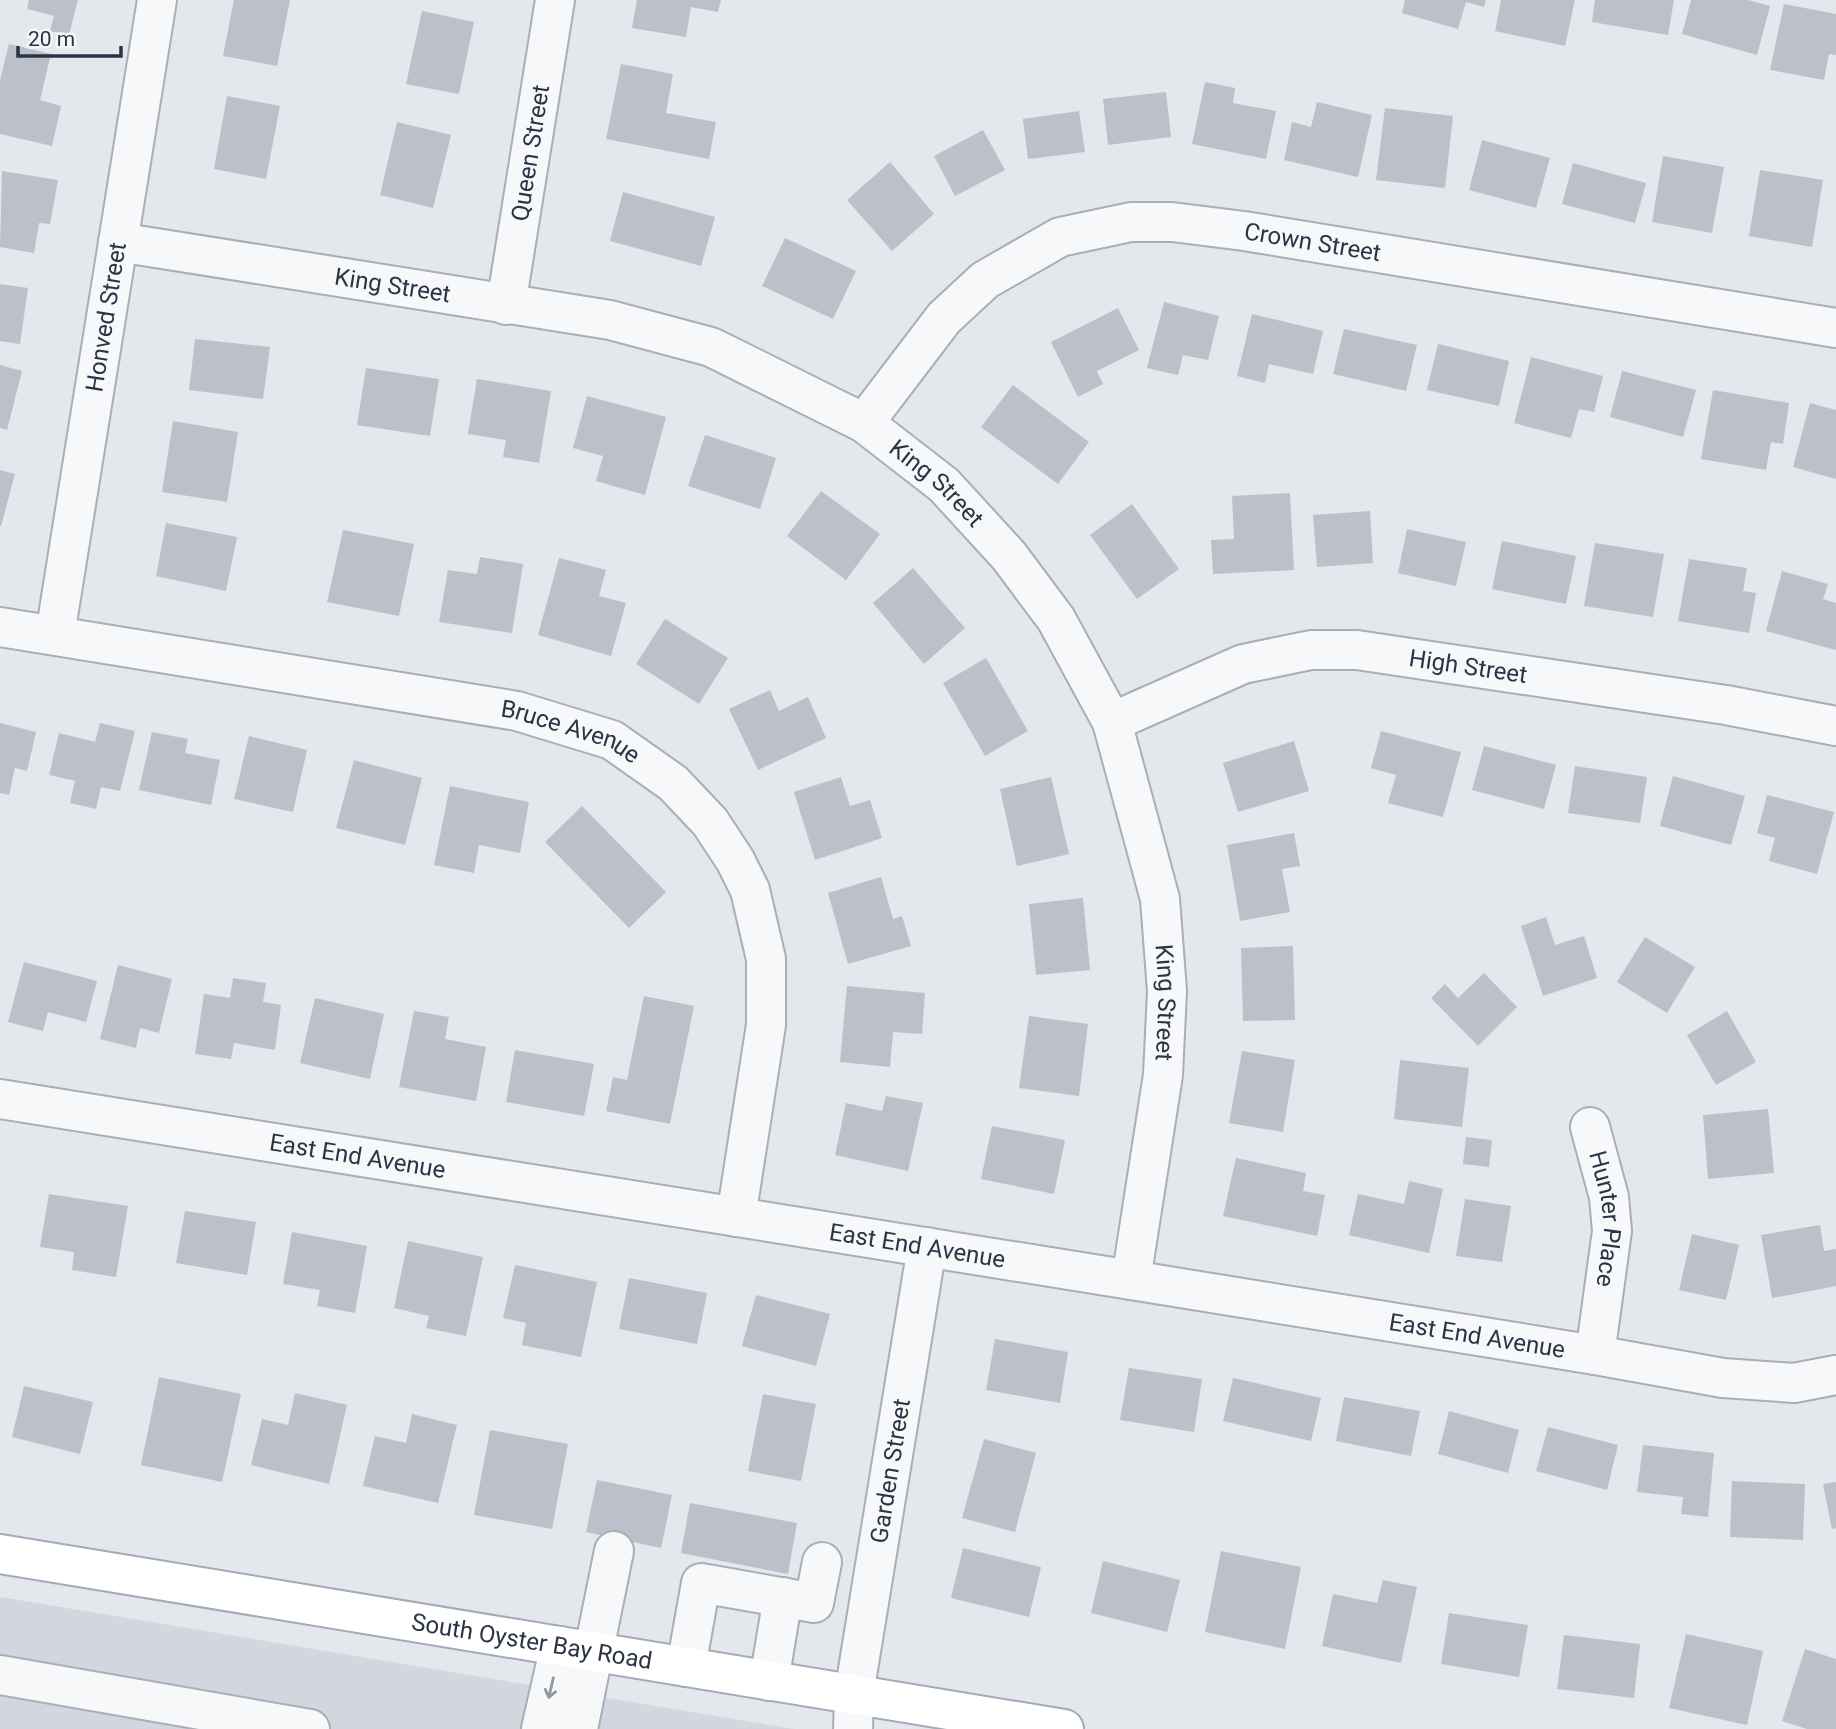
<svg xmlns="http://www.w3.org/2000/svg" width="1836" height="1729" font-family="Roboto,sans-serif">
	<style>
		.built { fill: #d2d6de }
		.building { fill: #bbc0ca }
		.lines { fill: none; stroke-linecap: round; stroke-linejoin: round }
		.minor-casing { stroke: #a9aeb7; stroke-width: 42 }
		.major-casing { stroke: #a3abb8; stroke-width: 42 }
		.minor { stroke: #f7f8fa; stroke-width: 38 }
		.major { stroke: #fff; stroke-width: 38 }
		.oneway { stroke: #9196a0 }
		.labels { text-anchor: middle; dominant-baseline: central; stroke-width: 6; stroke-linejoin: round; paint-order: stroke }
		.street-label { font-size: 24px; fill: #2b3445; stroke: #f4f6f9 }
	</style>
	<rect width="100%" height="100%" fill="#e4e7ec"/>
	<path class="built" d="M 0,1597 L 794,1729 L 0,1729 Z"/>
	<path class="building" d="M 29,0 L 78,0 L 69,35 L 50,31 L 54,16 L 27,9 Z
		M 234,0 L 290,0 L 277,66 L 223,56 Z
		M 637,0 L 721,0 L 718,12 L 691,7 L 686,37 L 632,28 Z
		M 1405,0 L 1486,0 L 1484,7 L 1466,2 L 1458,29 L 1402,13 Z
		M 1501,0 L 1575,0 L 1565,46 L 1495,31 Z
		M 1595,0 L 1674,0 L 1668,35 L 1592,22 Z
		M 1691,0 L 1748,0 L 1770,6 L 1757,55 L 1682,34 Z
		M 1784,4 L 1836,14 L 1836,55 L 1829,54 L 1824,80 L 1770,70 Z
		M 422,11 L 474,22 L 459,94 L 406,84 Z
		M 9,44 L 51,54 L 40,100 L 61,106 L 52,146 L 0,134 L 0,80 Z
		M 621,64 L 673,74 L 666,113 L 716,122 L 709,159 L 606,139 Z
		M 1205,82 L 1235,88 L 1233,103 L 1276,111 L 1266,159 L 1192,144 Z
		M 1166,92 L 1171,137 L 1108,145 L 1103,99 Z
		M 227,96 L 280,106 L 266,179 L 214,169 Z
		M 1317,102 L 1372,115 L 1358,177 L 1284,160 L 1292,122 L 1311,127 Z
		M 1385,108 L 1453,116 L 1445,188 L 1376,180 Z
		M 1079,111 L 1085,152 L 1028,159 L 1023,119 Z
		M 397,122 L 451,135 L 433,208 L 380,195 Z
		M 983,130 L 1005,170 L 955,196 L 934,156 Z
		M 1482,140 L 1550,158 L 1536,208 L 1469,190 Z
		M 1663,156 L 1724,167 L 1712,233 L 1652,222 Z
		M 890,162 L 934,214 L 892,251 L 847,200 Z
		M 1573,163 L 1646,183 L 1635,223 L 1562,204 Z
		M 1760,170 L 1823,180 L 1812,247 L 1749,236 Z
		M 2,171 L 58,180 L 50,224 L 39,223 L 34,253 L 0,247 Z
		M 623,192 L 715,217 L 701,266 L 610,241 Z
		M 785,238 L 856,271 L 833,319 L 762,286 Z
		M 0,284 L 28,288 L 20,344 L 0,341 Z
		M 1164,302 L 1219,316 L 1208,360 L 1183,355 L 1178,375 L 1147,368 Z
		M 1118,308 L 1139,350 L 1097,371 L 1103,384 L 1078,397 L 1051,342 Z
		M 1252,314 L 1323,331 L 1313,374 L 1269,364 L 1265,383 L 1237,376 Z
		M 1344,329 L 1417,345 L 1406,391 L 1333,374 Z
		M 195,339 L 270,347 L 263,399 L 189,390 Z
		M 1438,344 L 1509,361 L 1499,406 L 1427,390 Z
		M 1531,357 L 1603,376 L 1594,412 L 1579,409 L 1571,438 L 1514,423 Z
		M 0,365 L 22,371 L 7,430 L 0,428 Z
		M 366,368 L 439,379 L 430,436 L 357,425 Z
		M 1622,371 L 1696,390 L 1683,437 L 1610,417 Z
		M 477,379 L 551,391 L 539,463 L 503,457 L 506,440 L 468,434 Z
		M 1013,385 L 1089,442 L 1058,484 L 981,427 Z
		M 1713,390 L 1789,403 L 1783,444 L 1771,442 L 1766,470 L 1701,459 Z
		M 587,396 L 666,417 L 645,495 L 596,481 L 603,456 L 573,448 Z
		M 1810,403 L 1836,410 L 1836,479 L 1793,467 Z
		M 173,421 L 238,432 L 227,502 L 162,492 Z
		M 705,435 L 776,458 L 760,509 L 688,486 Z
		M 0,470 L 15,474 L 1,526 L 0,526 Z
		M 821,491 L 880,534 L 846,580 L 787,536 Z
		M 1290,493 L 1294,570 L 1213,574 L 1211,540 L 1234,539 L 1232,496 Z
		M 1132,504 L 1179,569 L 1137,599 L 1090,535 Z
		M 1370,511 L 1373,563 L 1317,567 L 1313,515 Z
		M 166,523 L 237,537 L 226,591 L 156,576 Z
		M 1407,529 L 1466,542 L 1456,586 L 1398,573 Z
		M 343,530 L 414,544 L 399,616 L 327,602 Z
		M 1502,541 L 1576,556 L 1566,604 L 1492,589 Z
		M 1595,543 L 1664,554 L 1653,617 L 1584,606 Z
		M 480,557 L 523,564 L 512,633 L 439,622 L 448,570 L 477,574 Z
		M 559,558 L 606,570 L 599,596 L 626,603 L 611,656 L 538,635 Z
		M 1689,559 L 1747,568 L 1743,591 L 1756,593 L 1749,633 L 1678,621 Z
		M 913,568 L 965,628 L 924,664 L 873,603 Z
		M 1782,571 L 1828,584 L 1823,599 L 1836,603 L 1836,650 L 1766,631 Z
		M 665,619 L 728,658 L 699,704 L 636,664 Z
		M 986,658 L 1028,731 L 985,756 L 943,683 Z
		M 770,690 L 779,711 L 808,697 L 826,738 L 758,770 L 729,709 Z
		M 0,723 L 36,732 L 27,771 L 15,768 L 9,795 L 0,793 Z
		M 100,723 L 135,731 L 120,791 L 101,787 L 96,809 L 70,803 L 75,781 L 49,775 L 59,733 L 95,742 Z
		M 1381,731 L 1461,752 L 1443,817 L 1388,803 L 1396,775 L 1371,768 Z
		M 152,732 L 188,739 L 185,753 L 220,760 L 211,805 L 139,790 Z
		M 249,736 L 307,750 L 293,812 L 234,799 Z
		M 1294,741 L 1309,791 L 1238,812 L 1223,763 Z
		M 1484,746 L 1556,765 L 1544,809 L 1472,790 Z
		M 354,760 L 422,778 L 405,845 L 336,828 Z
		M 1575,766 L 1647,777 L 1640,823 L 1568,813 Z
		M 1673,776 L 1745,796 L 1731,845 L 1660,826 Z
		M 841,777 L 850,806 L 870,800 L 882,838 L 815,860 L 794,792 Z
		M 1051,777 L 1069,854 L 1017,866 L 1000,789 Z
		M 450,786 L 529,802 L 520,853 L 479,845 L 474,873 L 434,865 Z
		M 1767,795 L 1834,812 L 1817,874 L 1769,861 L 1775,838 L 1757,833 Z
		M 582,806 L 666,892 L 629,928 L 545,842 Z
		M 1294,833 L 1300,866 L 1282,869 L 1290,912 L 1240,921 L 1227,845 Z
		M 881,877 L 893,919 L 902,916 L 911,946 L 848,964 L 828,893 Z
		M 1083,898 L 1090,970 L 1036,975 L 1029,904 Z
		M 1546,917 L 1555,945 L 1584,936 L 1597,978 L 1543,996 L 1521,926 Z
		M 1645,937 L 1695,967 L 1667,1013 L 1617,982 Z
		M 1293,946 L 1295,1020 L 1243,1021 L 1241,948 Z
		M 24,962 L 97,981 L 86,1022 L 48,1012 L 43,1031 L 8,1022 Z
		M 118,965 L 172,979 L 159,1033 L 140,1028 L 136,1048 L 100,1039 Z
		M 1484,973 L 1517,1007 L 1478,1046 L 1431,998 L 1445,984 L 1458,998 Z
		M 233,978 L 266,983 L 263,1002 L 281,1005 L 275,1050 L 234,1043 L 231,1059 L 195,1054 L 204,994 L 230,998 Z
		M 847,986 L 925,993 L 922,1034 L 893,1032 L 890,1067 L 840,1062 Z
		M 644,996 L 694,1006 L 670,1124 L 606,1111 L 613,1077 L 627,1080 Z
		M 315,998 L 384,1014 L 370,1079 L 300,1063 Z
		M 414,1011 L 449,1017 L 445,1039 L 486,1047 L 476,1101 L 399,1087 Z
		M 1727,1011 L 1756,1062 L 1716,1085 L 1687,1035 Z
		M 1029,1016 L 1088,1024 L 1079,1096 L 1019,1088 Z
		M 515,1050 L 594,1064 L 584,1116 L 506,1102 Z
		M 1242,1051 L 1295,1060 L 1283,1132 L 1229,1123 Z
		M 1400,1060 L 1469,1068 L 1462,1127 L 1394,1119 Z
		M 886,1096 L 923,1103 L 908,1171 L 835,1155 L 846,1103 L 882,1111 Z
		M 1768,1109 L 1774,1173 L 1708,1179 L 1703,1115 Z
		M 992,1126 L 1065,1140 L 1054,1194 L 981,1179 Z
		M 1466,1137 L 1492,1140 L 1489,1167 L 1463,1164 Z
		M 1236,1158 L 1306,1173 L 1303,1191 L 1325,1195 L 1317,1236 L 1223,1216 Z
		M 1409,1181 L 1443,1189 L 1429,1253 L 1349,1235 L 1358,1194 L 1404,1204 Z
		M 49,1194 L 128,1206 L 116,1277 L 72,1270 L 74,1252 L 40,1247 Z
		M 1465,1199 L 1511,1206 L 1502,1262 L 1456,1256 Z
		M 185,1211 L 256,1222 L 247,1275 L 176,1263 Z
		M 1820,1225 L 1824,1251 L 1836,1249 L 1836,1286 L 1772,1298 L 1761,1235 Z
		M 292,1232 L 367,1246 L 355,1313 L 317,1306 L 320,1290 L 283,1284 Z
		M 1692,1234 L 1739,1245 L 1726,1300 L 1679,1290 Z
		M 408,1241 L 483,1257 L 466,1336 L 426,1328 L 429,1316 L 394,1308 Z
		M 515,1265 L 597,1282 L 581,1357 L 522,1345 L 526,1323 L 503,1318 Z
		M 629,1278 L 707,1293 L 697,1344 L 619,1329 Z
		M 756,1295 L 830,1314 L 816,1366 L 742,1346 Z
		M 995,1339 L 1068,1352 L 1060,1403 L 986,1390 Z
		M 1129,1368 L 1202,1379 L 1194,1432 L 1120,1420 Z
		M 159,1377 L 241,1394 L 222,1482 L 141,1465 Z
		M 1233,1378 L 1321,1398 L 1311,1441 L 1223,1421 Z
		M 24,1386 L 93,1402 L 80,1454 L 12,1437 Z
		M 295,1393 L 347,1405 L 329,1484 L 251,1465 L 262,1419 L 288,1425 Z
		M 763,1394 L 816,1404 L 801,1481 L 748,1471 Z
		M 1344,1397 L 1420,1411 L 1411,1456 L 1336,1441 Z
		M 1449,1411 L 1519,1430 L 1508,1473 L 1438,1454 Z
		M 412,1414 L 457,1425 L 438,1503 L 363,1486 L 375,1436 L 406,1443 Z
		M 1548,1427 L 1618,1445 L 1607,1490 L 1536,1471 Z
		M 490,1430 L 568,1444 L 552,1529 L 474,1515 Z
		M 984,1439 L 1036,1453 L 1015,1532 L 962,1518 Z
		M 1643,1445 L 1714,1453 L 1708,1517 L 1681,1514 L 1683,1497 L 1637,1492 Z
		M 597,1480 L 672,1495 L 661,1548 L 586,1532 Z
		M 1732,1481 L 1805,1484 L 1803,1540 L 1730,1537 Z
		M 1836,1482 L 1836,1528 L 1832,1529 L 1823,1484 Z
		M 690,1503 L 797,1523 L 788,1574 L 681,1553 Z
		M 963,1548 L 1041,1567 L 1029,1617 L 951,1598 Z
		M 1221,1551 L 1301,1567 L 1285,1649 L 1205,1632 Z
		M 1103,1561 L 1180,1580 L 1167,1632 L 1091,1613 Z
		M 1383,1580 L 1417,1587 L 1401,1663 L 1322,1646 L 1333,1594 L 1377,1603 Z
		M 1449,1613 L 1528,1625 L 1519,1677 L 1441,1664 Z
		M 1686,1634 L 1763,1651 L 1747,1725 L 1669,1708 Z
		M 1564,1635 L 1640,1644 L 1634,1698 L 1557,1689 Z
		M 1805,1649 L 1836,1659 L 1836,1729 L 1807,1729 L 1782,1721 Z"/>
	<g class="lines">
		<defs>
			<g id="minor">
				<path id="s1" d="M 118,242 L 610,320 L 711,347 L 864,423 L 944,485 L 1009,556 L 1056,619 L 1112,722 L 1160,899 L 1167,991 L 1163,1075 L 1131,1280"/>
				<path id="s2" d="M 506,305 L 555,0"/>
				<path id="s3" d="M 864,423 L 944,318 L 985,280 L 1060,237 L 1131,222 L 1172,222 L 1244,231 L 1836,328"/>
				<path id="s4" d="M 0,627 L 517,711 L 612,740 L 673,783 L 710,822 L 735,860 L 750,890 L 766,959 L 766,1025 L 736,1217"/>
				<path id="s5" d="M 55,635 L 157,0"/>
				<path id="s6" d="M 1112,722 L 1243,664 L 1311,650 L 1357,650 L 1726,705 L 1836,726"/>
				<path id="s7" d="M 0,1099 L 1131,1280 L 1595,1355 L 1723,1378 L 1794,1383 L 1836,1375"/>
				<path id="s8" d="M 1590,1127 L 1609,1197 L 1612,1231 L 1595,1355"/>
				<path d="M 686,1667 L 701,1583 L 814,1603 L 822,1562"/>
				<path d="M 0,1675 L 310,1729"/>
				<path d="M 769,1681 L 783,1597"/>
				<path d="M 541,1729 L 560,1646"/>
				<path d="M 578,1729 L 614,1551"/>
				<path id="s9" d="M 853,1729 L 854,1694 L 927,1247"/>
			</g>
			<g id="major">
				<path id="s10" d="M 0,1554 L 1064,1729"/>
			</g>
		</defs>
		<use href="#minor" class="minor-casing"/>
		<use href="#major" class="major-casing"/>
		<use href="#minor" class="minor"/>
		<use href="#major" class="major"/>
	</g>
	<defs><path id="oneway-shaft" d="M-6 0H5M1.5-3L5.5 0L1.5 3" fill="none" stroke-width="1.6" stroke-linecap="round" stroke-linejoin="round" transform="scale(1.75)"/></defs>
	<use class="oneway" href="#oneway-shaft" transform="translate(551 1688) rotate(103)"/>
	<g class="labels">
		<g class="street-label">
			<text stroke="none"><textPath href="#s2" startOffset="154">Queen Street</textPath></text>
			<text stroke="none"><textPath href="#s3" startOffset="530">Crown Street</textPath></text>
			<text stroke="none"><textPath href="#s1" startOffset="278">King Street</textPath></text>
			<text stroke="none"><textPath href="#s5" startOffset="322">Honved Street</textPath></text>
			<text stroke="none"><textPath href="#s1" startOffset="868">King Street</textPath></text>
			<text stroke="none"><textPath href="#s6" startOffset="371">High Street</textPath></text>
			<text stroke="none"><textPath href="#s4" startOffset="581">Bruce Avenue</textPath></text>
			<text stroke="none"><textPath href="#s1" startOffset="1454">King Street</textPath></text>
			<text stroke="none"><textPath href="#s7" startOffset="362">East End Avenue</textPath></text>
			<text stroke="none"><textPath href="#s8" startOffset="94">Hunter Place</textPath></text>
			<text stroke="none"><textPath href="#s7" startOffset="929">East End Avenue</textPath></text>
			<text stroke="none"><textPath href="#s7" startOffset="1496">East End Avenue</textPath></text>
			<text stroke="none"><textPath href="#s9" startOffset="261">Garden Street</textPath></text>
			<text stroke="none"><textPath href="#s10" startOffset="539">South Oyster Bay Road</textPath></text>
		</g>
	</g>
	<path d="M18 46v10h103v-10" fill="none" stroke="#2b3445" stroke-width="3.5"/>
	<text x="28" y="46" font-size="21" fill="#2b3445" stroke="#f4f6f9" stroke-width="5" paint-order="stroke">20 m</text>
</svg>
